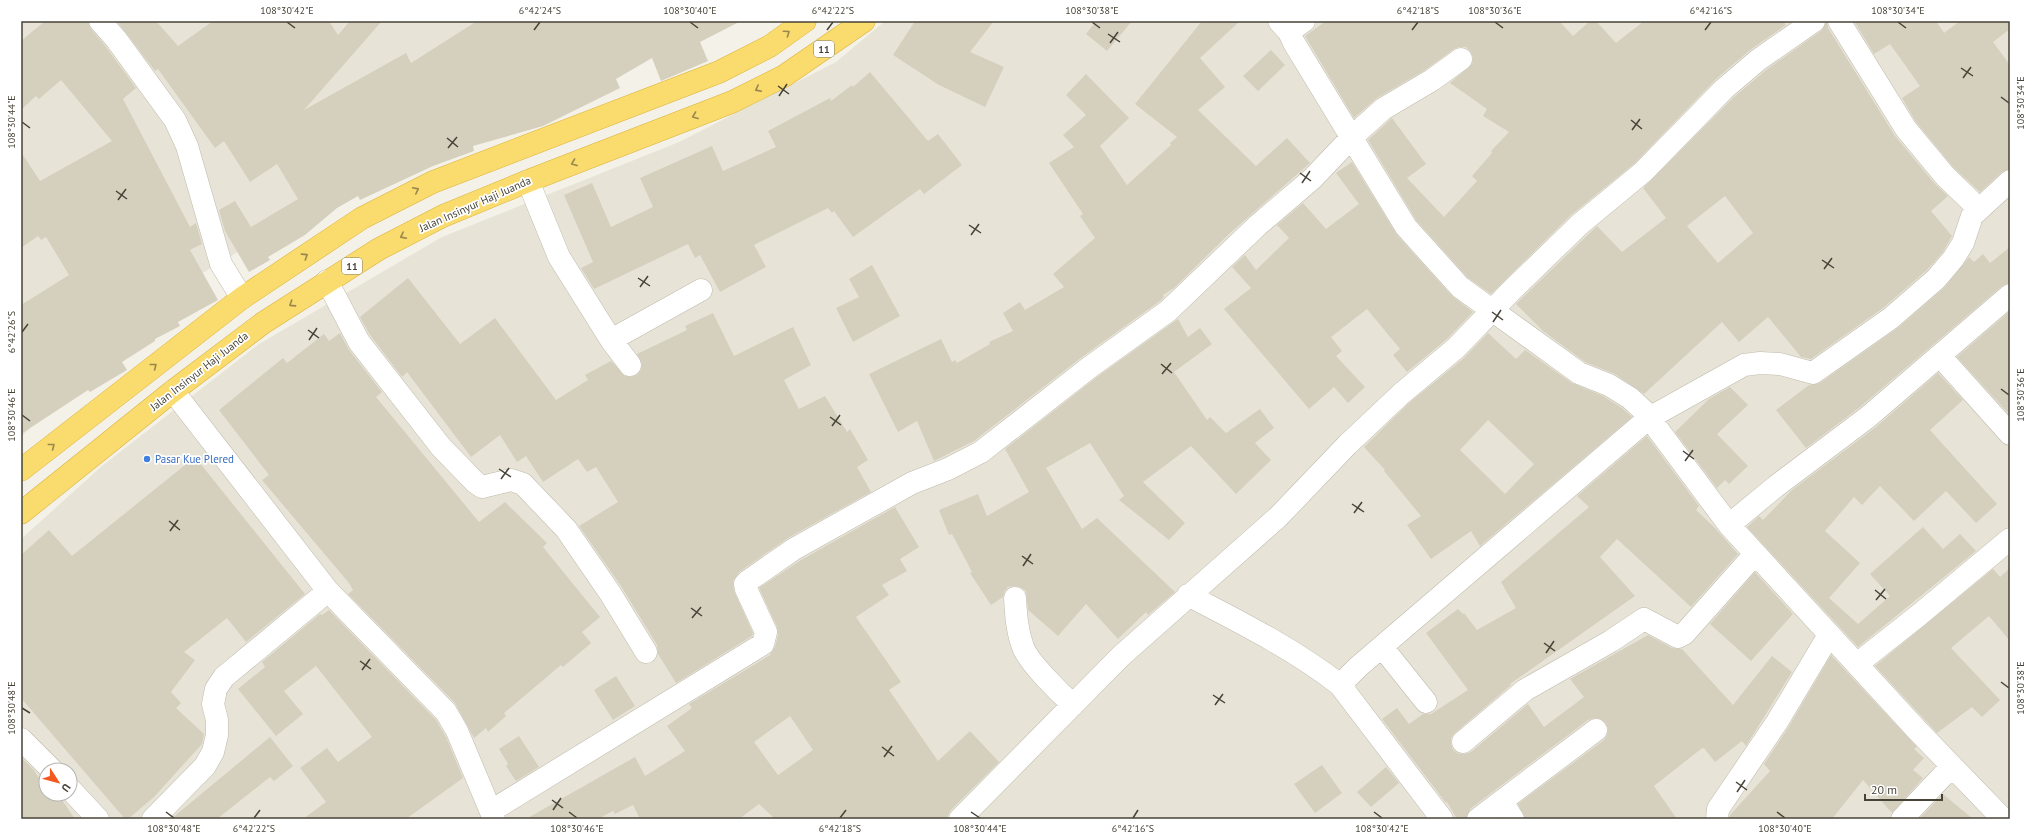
<svg xmlns="http://www.w3.org/2000/svg" width="2031" height="840" font-family="'PT Sans',sans-serif">
	<style>
		.residential { fill: #e7e4d7; fill-rule: evenodd }
		.building { fill: #d5cfbe; fill-rule: evenodd }
		.lines { fill: none; stroke-linecap: round; stroke-linejoin: round }
		.minor-casing { stroke: #bfbaab; stroke-width: 23 }
		.highway-casing { stroke: #dab23c; stroke-width: 23 }
		.minor { stroke: #fff; stroke-width: 22 }
		.highway { stroke: #fadb6d; stroke-width: 22 }
		.oneway { stroke: #98874f }
		.ticks { fill: none; stroke: #474337; stroke-width: 1.5 }
		.shop-dot { fill: #3f7fe0; stroke: #fff; stroke-width: 1.5 }
		.labels { text-anchor: middle; dominant-baseline: central; stroke-width: 3.5; stroke-linejoin: round; paint-order: stroke }
		.shield { fill: #fff; stroke: #7e7b73; stroke-width: 1 }
		.shield-label { font-size: 10px; font-weight: bold; fill: #474337 }
		.street-label { font-size: 11px; fill: #474337; stroke: #fff }
		.shop-label { font-size: 11px; fill: #366cbe; stroke: #fff; text-anchor: start }
		.neatline { fill: none; stroke: #474337; stroke-width: 1.5 }
		.ticks-label { font-size: 10px; text-anchor: middle; fill: #474337 }
	</style>
	<rect width="100%" height="100%" fill="#f4f2e8"/>
	<path class="residential" d="M 21,21 L 695,21 L 434,134 L 166,295 L 21,437 Z
		M 885,21 L 2010,21 L 2010,819 L 21,819 L 21,539 L 102,466 L 259,344 L 442,237 L 679,142 L 836,62 ZM 46,770 L 70,770 L 70,794 L 46,794 Z"/>
	<path class="building" d="M 45,21 L 88,21 L 91,29 L 106,47 L 136,88 L 123,99 L 190,227 L 196,223 L 202,244 L 190,250 L 218,300 L 178,322 L 180,326 L 155,339 L 155,341 L 122,362 L 127,370 L 90,392 L 88,390 L 21,434 L 21,305 L 69,275 L 46,237 L 41,240 L 38,236 L 21,248 L 21,152 L 40,181 L 112,141 L 61,80 L 39,99 L 36,96 L 21,110 L 21,41 Z
		M 117,21 L 156,21 L 178,46 L 213,21 L 329,21 L 338,35 L 350,21 L 382,21 L 304,110 L 406,53 L 411,63 L 477,21 L 741,21 L 700,42 L 708,61 L 661,81 L 652,58 L 616,79 L 620,88 L 543,126 L 473,146 L 474,151 L 433,166 L 360,200 L 358,196 L 337,208 L 305,235 L 268,257 L 270,260 L 249,272 L 225,231 L 219,210 L 235,201 L 251,227 L 298,199 L 277,164 L 250,182 L 224,141 L 215,148 L 158,69 L 155,71 Z
		M 915,21 L 994,21 L 970,52 L 1004,67 L 985,107 L 939,85 L 893,55 Z
		M 1096,21 L 1132,21 L 1107,51 L 1086,34 Z
		M 1202,21 L 1240,21 L 1200,58 L 1225,87 L 1198,110 L 1256,166 L 1287,138 L 1310,163 L 1229,234 L 1174,288 L 1163,295 L 1164,297 L 1160,301 L 1082,357 L 974,441 L 934,461 L 917,421 L 898,432 L 869,374 L 941,339 L 952,362 L 955,360 L 957,363 L 990,344 L 989,342 L 1013,331 L 1003,313 L 1020,302 L 1025,310 L 1064,287 L 1053,274 L 1095,238 L 1080,216 L 1083,214 L 1049,163 L 1074,147 L 1063,135 L 1086,115 L 1066,95 L 1086,74 L 1129,118 L 1100,146 L 1127,185 L 1171,145 L 1170,143 L 1177,137 L 1135,104 Z
		M 1326,21 L 1559,21 L 1573,36 L 1590,21 L 1596,21 L 1616,43 L 1644,21 L 1783,21 L 1786,25 L 1750,50 L 1716,79 L 1635,163 L 1571,215 L 1491,294 L 1468,278 L 1416,220 L 1368,140 L 1392,118 L 1426,164 L 1407,178 L 1444,217 L 1477,181 L 1472,176 L 1492,153 L 1491,151 L 1509,132 L 1483,116 L 1487,109 L 1450,83 L 1472,64 L 1473,58 L 1471,52 L 1466,47 L 1459,47 L 1454,49 L 1425,70 L 1377,98 L 1354,118 L 1305,36 Z
		M 1827,21 L 1828,28 L 1895,136 L 1935,184 L 1948,196 L 1931,211 L 1952,236 L 1943,252 L 1927,270 L 1883,308 L 1811,359 L 1801,357 L 1768,317 L 1739,342 L 1722,322 L 1644,394 L 1615,374 L 1585,362 L 1543,331 L 1516,304 L 1597,226 L 1622,252 L 1666,218 L 1643,188 L 1733,98 L 1766,70 L 1821,31 ZM 1725,196 L 1753,233 L 1718,263 L 1687,226 Z
		M 1854,21 L 1936,21 L 1944,33 L 1960,21 L 2010,21 L 2010,29 L 1993,42 L 2010,65 L 2010,169 L 2002,172 L 1980,192 L 1954,168 L 1916,122 L 1902,98 L 1920,86 L 1890,44 L 1874,54 Z
		M 1271,50 L 1285,65 L 1258,91 L 1243,76 Z
		M 870,72 L 928,141 L 938,134 L 962,165 L 924,194 L 920,189 L 853,237 L 834,211 L 832,213 L 828,208 L 754,245 L 766,267 L 720,292 L 700,255 L 695,258 L 688,244 L 594,289 L 581,268 L 593,262 L 564,195 L 592,183 L 611,227 L 653,207 L 640,178 L 712,146 L 723,171 L 776,147 L 768,131 L 830,98 L 831,101 L 852,85 L 853,87 Z
		M 1352,162 L 1397,235 L 1451,295 L 1473,312 L 1447,339 L 1407,372 L 1393,355 L 1400,349 L 1367,309 L 1331,337 L 1342,351 L 1336,356 L 1365,387 L 1348,403 L 1334,387 L 1309,409 L 1224,309 L 1251,288 L 1232,267 L 1245,255 L 1256,270 L 1289,238 L 1277,225 L 1303,203 L 1326,229 L 1359,204 L 1336,173 Z
		M 2010,247 L 2010,283 L 2002,286 L 1860,407 L 1806,448 L 1776,410 L 1809,385 L 1820,383 L 1899,327 L 1945,287 L 1969,257 L 1974,262 L 1983,254 L 1990,263 Z
		M 872,265 L 900,316 L 853,342 L 836,308 L 859,297 L 849,279 Z
		M 408,278 L 460,344 L 495,318 L 556,400 L 588,380 L 585,375 L 611,361 L 625,376 L 631,377 L 637,375 L 641,370 L 642,364 L 637,354 L 687,330 L 685,326 L 713,313 L 734,356 L 793,327 L 811,365 L 784,380 L 799,409 L 825,396 L 847,432 L 850,429 L 868,460 L 857,467 L 871,492 L 788,538 L 739,572 L 733,581 L 734,591 L 753,633 L 752,636 L 676,683 L 658,654 L 657,645 L 621,586 L 579,526 L 618,502 L 596,467 L 587,472 L 578,459 L 543,482 L 526,456 L 517,462 L 500,435 L 471,457 L 407,372 L 402,377 L 370,335 L 360,317 Z
		M 2010,311 L 2010,415 L 1957,357 Z
		M 1178,319 L 1188,337 L 1200,328 L 1212,344 L 1174,372 L 1207,420 L 1210,417 L 1226,433 L 1260,409 L 1274,428 L 1255,443 L 1271,460 L 1236,494 L 1191,446 L 1143,482 L 1185,523 L 1169,540 L 1119,500 L 1124,496 L 1090,443 L 1046,468 L 1082,529 L 1097,518 L 1175,592 L 1148,615 L 1146,612 L 1118,639 L 1086,604 L 1058,636 L 1028,610 L 1026,591 L 1020,587 L 1015,586 L 1008,587 L 1004,592 L 1003,597 L 991,605 L 970,573 L 972,572 L 952,534 L 949,535 L 939,510 L 978,494 L 987,516 L 1029,492 L 1005,449 L 1097,377 Z
		M 340,333 L 349,350 L 382,392 L 376,397 L 479,522 L 505,502 L 547,543 L 543,547 L 600,617 L 582,632 L 591,643 L 563,667 L 561,665 L 504,713 L 506,716 L 488,732 L 486,728 L 474,738 L 455,703 L 348,594 L 353,590 L 349,583 L 262,480 L 269,475 L 219,410 L 283,358 L 287,363 L 324,334 L 329,341 Z
		M 1488,333 L 1516,359 L 1525,350 L 1572,383 L 1603,396 L 1622,408 L 1632,417 L 1480,546 L 1471,531 L 1431,559 L 1407,525 L 1421,516 L 1384,471 L 1385,470 L 1364,447 L 1409,403 L 1464,358 ZM 1488,420 L 1534,464 L 1505,494 L 1460,450 Z
		M 1938,373 L 1963,400 L 1930,430 L 1997,504 L 1976,523 L 1946,491 L 1914,521 L 1880,486 L 1862,505 L 1854,497 L 1825,531 L 1860,563 L 1829,598 L 1858,624 L 1890,596 L 1870,574 L 1923,527 L 1943,549 L 1960,534 L 1976,551 L 1858,647 L 1747,527 L 1759,516 L 1763,520 L 1792,490 L 1876,427 Z
		M 1730,387 L 1748,405 L 1717,434 L 1748,466 L 1729,484 L 1725,480 L 1717,488 L 1675,432 L 1709,399 Z
		M 1647,436 L 1699,506 L 1696,510 L 1715,528 L 1738,554 L 1691,607 L 1617,539 L 1600,557 L 1635,596 L 1510,684 L 1511,685 L 1455,733 L 1451,738 L 1451,744 L 1453,750 L 1459,754 L 1465,754 L 1471,752 L 1528,704 L 1544,727 L 1584,697 L 1570,679 L 1648,635 L 1672,648 L 1682,649 L 1733,705 L 1772,656 L 1792,672 L 1746,746 L 1742,741 L 1715,762 L 1704,748 L 1701,749 L 1654,786 L 1677,819 L 1525,819 L 1518,804 L 1604,740 L 1607,735 L 1608,729 L 1606,723 L 1601,719 L 1595,718 L 1588,720 L 1470,809 L 1466,819 L 1457,819 L 1447,802 L 1446,803 L 1382,719 L 1397,708 L 1409,724 L 1423,714 L 1431,714 L 1468,690 L 1426,633 L 1458,609 L 1463,614 L 1464,613 L 1477,630 L 1516,608 L 1501,582 L 1589,507 L 1577,496 Z
		M 195,457 L 305,594 L 246,642 L 227,618 L 184,652 L 195,660 L 171,692 L 181,703 L 176,708 L 204,734 L 202,744 L 154,797 L 128,819 L 125,819 L 21,698 L 21,555 L 49,530 L 72,556 Z
		M 895,507 L 919,547 L 900,559 L 907,571 L 882,585 L 889,595 L 856,617 L 901,682 L 889,690 L 938,761 L 970,731 L 999,762 L 951,810 L 946,819 L 775,819 L 759,804 L 739,819 L 640,819 L 633,805 L 615,814 L 613,811 L 598,819 L 526,819 L 635,757 L 645,776 L 685,751 L 667,726 L 692,708 L 689,704 L 770,655 L 775,647 L 778,635 L 777,627 L 759,588 L 801,560 ZM 790,716 L 813,750 L 778,775 L 754,742 Z
		M 2010,568 L 2010,641 L 1989,616 L 1951,648 L 2000,700 L 1982,717 L 1972,707 L 1937,733 L 1875,666 L 1993,569 L 2000,577 Z
		M 1755,572 L 1793,614 L 1751,661 L 1710,624 Z
		M 329,610 L 436,720 L 446,737 L 463,778 L 406,819 L 303,819 L 326,802 L 300,768 L 327,748 L 338,762 L 372,737 L 316,666 L 284,691 L 303,714 L 276,736 L 238,689 L 265,667 L 262,662 L 320,614 L 322,615 Z
		M 1831,655 L 1917,747 L 1914,749 L 1924,758 L 1913,770 L 1923,778 L 1892,813 L 1863,780 L 1832,819 L 1730,819 L 1730,815 L 1770,771 L 1764,764 L 1788,728 Z
		M 616,676 L 635,706 L 613,720 L 594,690 Z
		M 519,736 L 539,767 L 516,781 L 506,766 L 508,764 L 499,749 Z
		M 270,737 L 293,766 L 274,781 L 270,777 L 217,819 L 171,819 Z
		M 21,757 L 33,769 L 46,788 L 46,794 L 58,794 L 75,819 L 21,819 Z
		M 1322,765 L 1342,793 L 1315,813 L 1294,784 Z
		M 1386,767 L 1399,783 L 1371,807 L 1357,792 Z
		M 1943,794 L 1973,819 L 1919,819 Z"/>
	<g class="lines">
		<defs>
			<path id="minor" d="M 100,21 L 116,39 L 175,120 L 187,146 L 221,264 L 242,298
				M 1279,21 L 1289,32 L 1294,43 L 1406,227 L 1460,287 L 1579,373 L 1609,385 L 1630,398 L 1645,412 L 1729,525 L 1918,731 L 2003,819
				M 1839,21 L 1906,129 L 1945,176 L 1979,209
				M 1289,32 L 1304,21
				M 528,181 L 559,257 L 611,340 L 630,365
				M 327,281 L 359,342 L 441,447 L 475,482 L 482,487 L 511,480 L 523,484 L 566,529 L 610,593 L 646,652
				M 611,340 L 701,290
				M 1940,356 L 2010,434
				M 173,391 L 328,591 L 446,712 L 457,731 L 494,819
				M 1729,525 L 1775,487 L 1868,417 L 2010,295
				M 1188,595 C 1240,622 1294,649 1340,685 L 1358,667 L 1649,418 L 1744,365 L 1760,363 L 1780,364 L 1813,373 L 1891,318 L 1936,279 L 1953,259 L 1963,243 L 1972,216 L 2010,181
				M 1015,598 C 1016,615 1017,631 1023,647 C 1028,662 1061,694 1073,705
				M 1382,647 L 1426,702
				M 1857,664 L 1919,615 L 2010,539
				M 1340,685 L 1442,819
				M 21,739 L 52,770
				M 1463,742 L 1525,690 L 1611,641 L 1644,619 L 1678,637 L 1684,634 L 1755,554
				M 70,789 L 98,819
				M 1502,802 L 1513,819
				M 491,811 L 763,644 L 766,632 L 746,589 L 745,584 L 748,581 L 794,549 L 912,483 L 948,469 L 981,452 L 1090,367 L 1168,311 L 1258,225 L 1312,179 L 1351,138 L 1383,109 L 1432,80 L 1461,59
				M 153,819 L 205,766 L 213,752 L 217,735 L 217,720 L 213,704 L 216,689 L 224,677 L 328,591
				M 960,819 L 1121,656 L 1278,517 L 1347,445 L 1401,394 L 1456,348 L 1510,292 L 1580,224 L 1643,172 L 1724,89 L 1758,60 L 1814,21
				M 1478,819 L 1596,730
				M 1717,819 L 1718,809 L 1777,722 L 1829,635
				M 1902,819 L 1952,766"/>
			<path id="highway" d="M 21,470 L 242,298 L 362,218 L 433,182 L 719,72 L 770,46 L 805,21
				M 21,513 L 173,391 L 263,323 L 379,249 L 443,216 L 528,181 L 732,102 L 784,76 L 864,21"/>
		</defs>
		<use href="#minor" class="minor-casing"/>
		<use href="#highway" class="highway-casing"/>
		<use href="#minor" class="minor"/>
		<use href="#highway" class="highway"/>
	</g>
	<defs><path id="oneway-chevron" d="M-2-3.5L2.5 0L-2 3.5" fill="none" stroke-width="1.6" stroke-linecap="round" stroke-linejoin="round"/></defs>
	<g class="oneway">
		<use href="#oneway-chevron" transform="translate(787 33) rotate(-35)"/>
		<use href="#oneway-chevron" transform="translate(758 89) rotate(153)"/>
		<use href="#oneway-chevron" transform="translate(695 116) rotate(159)"/>
		<use href="#oneway-chevron" transform="translate(574 163) rotate(159)"/>
		<use href="#oneway-chevron" transform="translate(416 190) rotate(-27)"/>
		<use href="#oneway-chevron" transform="translate(403 236) rotate(153)"/>
		<use href="#oneway-chevron" transform="translate(305 256) rotate(-33)"/>
		<use href="#oneway-chevron" transform="translate(292 304) rotate(147)"/>
		<use href="#oneway-chevron" transform="translate(154 366) rotate(-38)"/>
		<use href="#oneway-chevron" transform="translate(52 446) rotate(-38)"/>
	</g>
	<path class="ticks" d="M 287,22 L 295,28M 690,22 L 698,28M 1092,22 L 1100,28M 1495,22 L 1503,28M 1898,22 L 1906,28M 534,30 L 540,22M 827,30 L 833,22M 1412,30 L 1418,22M 1705,30 L 1711,22M 1108,34 L 1120,42M 1110,43 L 1118,32M 1961,68 L 1973,76M 1963,78 L 1971,67M 778,86 L 789,94M 779,96 L 787,84M 2001,97 L 2009,103M 1631,120 L 1642,129M 22,122 L 30,128M 1632,130 L 1640,119M 447,138 L 458,147M 448,148 L 457,137M 1300,173 L 1311,181M 1302,183 L 1310,171M 116,191 L 127,199M 118,200 L 126,189M 969,225 L 981,233M 971,235 L 979,224M 1822,260 L 1834,268M 1824,269 L 1832,258M 638,278 L 650,286M 640,287 L 648,276M 1492,312 L 1503,320M 1493,322 L 1501,310M 308,330 L 319,338M 22,332 L 28,324M 309,340 L 317,328M 1161,364 L 1172,373M 1162,374 L 1171,363M 2001,389 L 2009,395M 22,415 L 30,421M 830,417 L 841,425M 832,426 L 840,415M 1683,451 L 1694,459M 1685,461 L 1693,450M 499,469 L 511,477M 501,479 L 509,468M 1352,504 L 1364,512M 1354,513 L 1362,502M 169,521 L 180,530M 170,531 L 178,520M 1022,556 L 1033,564M 1023,566 L 1031,554M 1875,590 L 1886,599M 1876,600 L 1885,589M 691,608 L 702,616M 692,618 L 701,607M 1544,643 L 1555,651M 1546,653 L 1554,641M 360,661 L 371,669M 362,670 L 370,659M 2001,682 L 2009,688M 1213,695 L 1225,703M 1215,705 L 1223,694M 22,708 L 30,713M 882,747 L 894,756M 884,757 L 892,746M 1736,782 L 1747,790M 1737,792 L 1745,780M 552,800 L 563,808M 553,810 L 561,798M 166,812 L 174,818M 569,812 L 577,818M 971,812 L 980,818M 1374,812 L 1382,818M 1777,812 L 1785,818M 254,818 L 260,810M 840,818 L 846,810M 1133,818 L 1138,810"/>
	<circle class="shop-dot" cx="147" cy="459" r="4"/>
	<g class="labels">
		<g class="shield">
			<rect x="814" y="41" width="20" height="16" rx="3"/>
			<rect x="342" y="258" width="20" height="16" rx="3"/>
		</g>
		<g class="shield-label">
			<text x="824" y="49">11</text>
			<text x="352" y="266">11</text>
		</g>
		<g class="street-label">
			<text transform="translate(475 204) rotate(-24)">Jalan Insinyur Haji Juanda</text>
			<text transform="translate(199 371) rotate(-38)">Jalan Insinyur Haji Juanda</text>
		</g>
		<g class="shop-label">
			<text x="155" y="459">Pasar Kue Plered</text>
		</g>
	</g>
	<rect width="2031" height="840" fill="none" stroke="#ffffff" stroke-width="44"/>
	<g transform="translate(58 782) rotate(126)"><circle r="19" fill="#ffffff" stroke="#b5b4af"/>
	<path d="M0-3L7 15L0 10L-7 15Z" fill="#f4581f"/>
	<text y="-6" font-size="11" font-weight="bold" text-anchor="middle" fill="#474337">U</text>
	</g>
	<path d="M1865 794v6h77v-6" fill="none" stroke="#474337" stroke-width="2"/>
	<text x="1871" y="794" font-size="12" fill="#474337" stroke="#ffffff" stroke-width="3" paint-order="stroke">20 m</text>
	<rect x="22" y="22" width="1987" height="796" class="neatline"/>
	<g class="ticks-label">
		<text x="287" y="14">108°30'42"E</text>
		<text x="540" y="14">6°42'24"S</text>
		<text x="690" y="14">108°30'40"E</text>
		<text x="833" y="14">6°42'22"S</text>
		<text x="1092" y="14">108°30'38"E</text>
		<text x="1418" y="14">6°42'18"S</text>
		<text x="1495" y="14">108°30'36"E</text>
		<text x="1711" y="14">6°42'16"S</text>
		<text x="1898" y="14">108°30'34"E</text>
		<text transform="translate(2020 103) rotate(-90)" y="4">108°30'34"E</text>
		<text transform="translate(11 122) rotate(-90)" y="4">108°30'44"E</text>
		<text transform="translate(11 332) rotate(-90)" y="4">6°42'26"S</text>
		<text transform="translate(2020 395) rotate(-90)" y="4">108°30'36"E</text>
		<text transform="translate(11 415) rotate(-90)" y="4">108°30'46"E</text>
		<text transform="translate(2020 688) rotate(-90)" y="4">108°30'38"E</text>
		<text transform="translate(11 708) rotate(-90)" y="4">108°30'48"E</text>
		<text x="174" y="832">108°30'48"E</text>
		<text x="254" y="832">6°42'22"S</text>
		<text x="577" y="832">108°30'46"E</text>
		<text x="840" y="832">6°42'18"S</text>
		<text x="980" y="832">108°30'44"E</text>
		<text x="1133" y="832">6°42'16"S</text>
		<text x="1382" y="832">108°30'42"E</text>
		<text x="1785" y="832">108°30'40"E</text>
	</g>
</svg>
